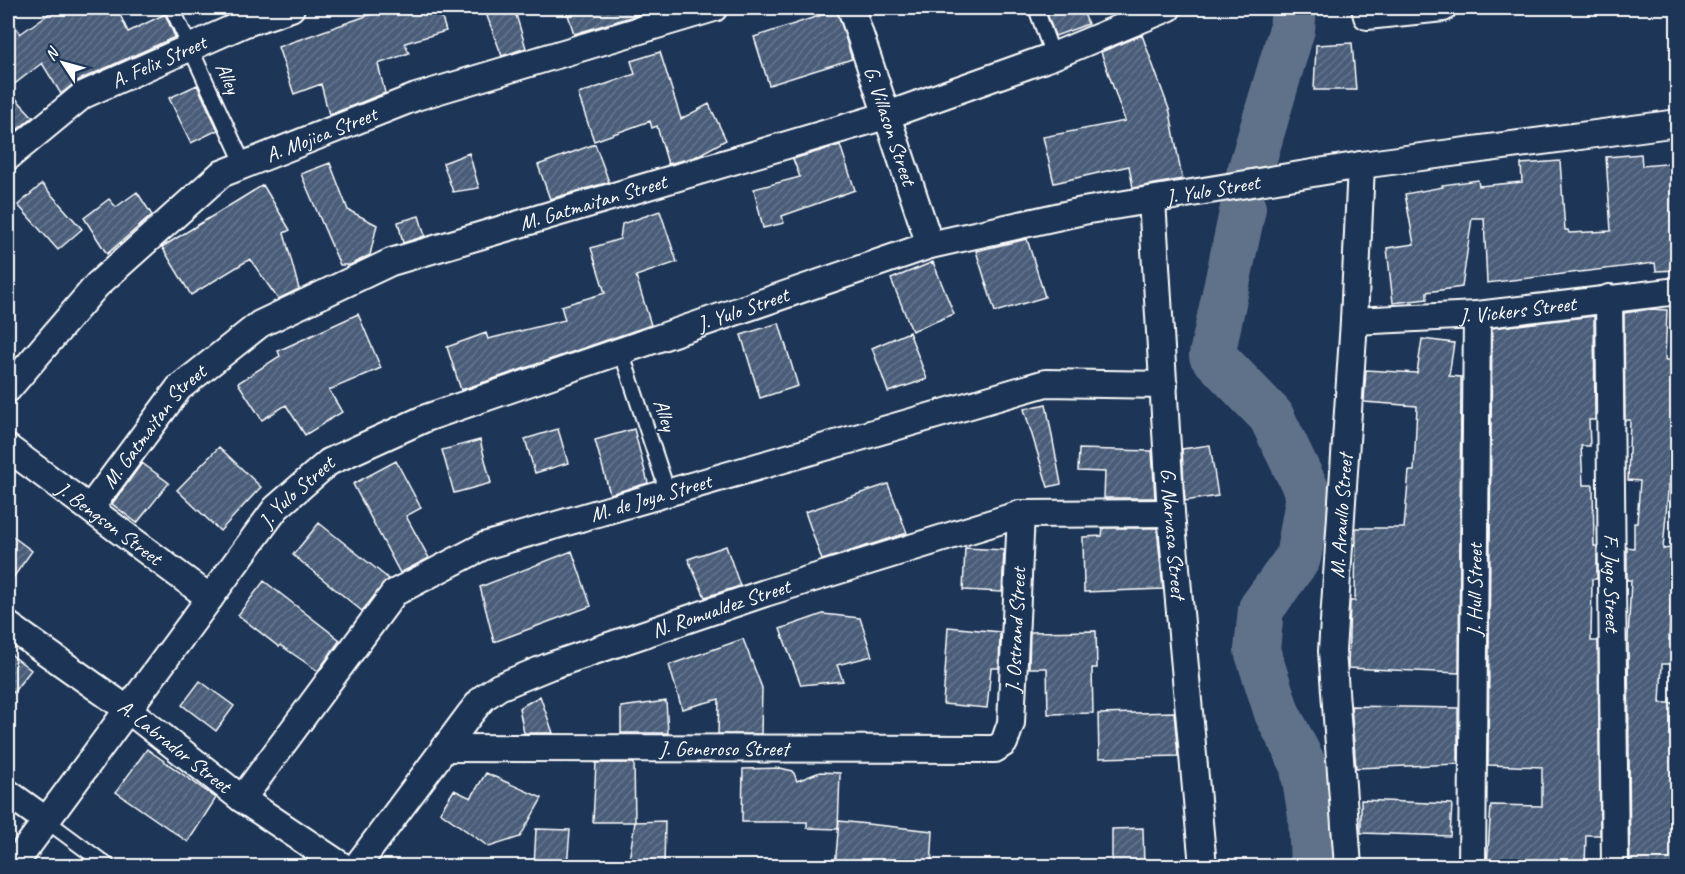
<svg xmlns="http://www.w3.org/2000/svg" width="1685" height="874" font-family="Caveat,sans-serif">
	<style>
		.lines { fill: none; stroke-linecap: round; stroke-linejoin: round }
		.river { stroke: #617289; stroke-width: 46 }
		.building { fill: url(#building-hatch); stroke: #fff; stroke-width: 1.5 }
		.lane-casing { stroke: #fff; stroke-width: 18 }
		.street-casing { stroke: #fff; stroke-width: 30 }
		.lane { stroke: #1d3557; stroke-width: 14 }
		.street { stroke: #1d3557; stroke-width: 26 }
		.labels { text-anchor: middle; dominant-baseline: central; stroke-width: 4.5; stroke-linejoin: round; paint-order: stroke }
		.street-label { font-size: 21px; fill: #fff; stroke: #1d3557 }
	</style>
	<defs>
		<pattern id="building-hatch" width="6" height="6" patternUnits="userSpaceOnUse" patternTransform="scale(1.5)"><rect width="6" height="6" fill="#4a5d79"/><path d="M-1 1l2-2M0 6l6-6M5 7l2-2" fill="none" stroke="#65758d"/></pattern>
	</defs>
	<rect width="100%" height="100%" fill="#1d3557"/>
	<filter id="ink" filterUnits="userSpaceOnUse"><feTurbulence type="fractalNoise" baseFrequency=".0167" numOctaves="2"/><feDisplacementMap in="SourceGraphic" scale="12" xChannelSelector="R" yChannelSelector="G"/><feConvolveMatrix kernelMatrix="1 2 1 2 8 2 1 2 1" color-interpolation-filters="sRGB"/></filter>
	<g filter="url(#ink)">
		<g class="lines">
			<path class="river" d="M 1247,182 L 1292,29 L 1294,8
				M 1243,208 L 1212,355 L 1271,416 L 1309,495 L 1298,558 L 1261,609 L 1257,650 L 1277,713 L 1302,762 L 1311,816 L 1313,866"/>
		</g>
		<path class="building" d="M 57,8 L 78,8 L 83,14 L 96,8 L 117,8 L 128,32 L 165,14 L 175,37 L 77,81 L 61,94 L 42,63 L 8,89 L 8,15 L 20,34 Z
			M 389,8 L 439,8 L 446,31 L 405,43 L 409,53 L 378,64 L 385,93 L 329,115 L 321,84 L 294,94 L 278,47 Z
			M 484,8 L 514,8 L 526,48 L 502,56 Z
			M 566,8 L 646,8 L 647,12 L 574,34 Z
			M 1045,8 L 1082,8 L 1088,24 L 1055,36 Z
			M 837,10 L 852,59 L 769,85 L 754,37 Z
			M 1142,35 L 1170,112 L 1182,179 L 1133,188 L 1129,166 L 1054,183 L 1043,137 L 1125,121 L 1101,52 Z
			M 1352,43 L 1356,90 L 1314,90 L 1316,45 Z
			M 660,52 L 681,119 L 709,104 L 726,140 L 695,157 L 668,164 L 657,126 L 652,128 L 650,121 L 594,141 L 578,94 L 635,74 L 631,61 Z
			M 197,85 L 218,130 L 191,143 L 169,98 Z
			M 8,90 L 33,117 L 14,132 L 8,125 Z
			M 595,144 L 609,182 L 550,199 L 538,165 Z
			M 840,145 L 855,190 L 782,216 L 784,223 L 763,228 L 754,189 L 800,177 L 793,159 Z
			M 469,153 L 479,188 L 453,192 L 443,163 Z
			M 1641,154 L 1642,166 L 1677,163 L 1677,270 L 1656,271 L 1655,263 L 1487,283 L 1484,218 L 1472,218 L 1462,287 L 1427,292 L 1427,299 L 1393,303 L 1387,248 L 1414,244 L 1405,194 L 1443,187 L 1442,185 L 1478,180 L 1479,186 L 1522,182 L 1521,164 L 1560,161 L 1565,230 L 1568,230 L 1569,233 L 1611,231 L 1606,157 Z
			M 330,163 L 348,210 L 377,225 L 370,255 L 350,265 L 340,265 L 301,174 Z
			M 42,184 L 82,229 L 58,250 L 18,205 Z
			M 263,185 L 290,230 L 284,233 L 299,289 L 278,299 L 250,259 L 191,295 L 162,247 Z
			M 137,192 L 152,215 L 107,254 L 84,218 L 109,199 L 116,207 Z
			M 660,211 L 677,262 L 636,276 L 651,325 L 461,390 L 447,347 L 486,333 L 488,339 L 565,320 L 561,306 L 605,293 L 591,248 L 620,239 L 622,224 Z
			M 419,216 L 425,236 L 403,243 L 398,222 Z
			M 1027,239 L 1045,297 L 995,312 L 976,251 Z
			M 933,262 L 954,314 L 912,331 L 891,279 Z
			M 1650,309 L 1667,310 L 1665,360 L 1677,360 L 1677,481 L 1669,480 L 1663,549 L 1670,548 L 1672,580 L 1669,640 L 1672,640 L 1672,664 L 1662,664 L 1660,703 L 1677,703 L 1677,759 L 1674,759 L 1674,793 L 1670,793 L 1675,867 L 1630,867 L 1628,640 L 1631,580 L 1627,580 L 1627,547 L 1634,548 L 1634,523 L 1637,523 L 1640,481 L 1628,480 L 1630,420 L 1625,420 L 1624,313 Z
			M 358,314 L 381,368 L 329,390 L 342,412 L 305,435 L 286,405 L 262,420 L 238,383 L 280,356 L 278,351 Z
			M 1594,316 L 1595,420 L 1589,420 L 1590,446 L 1581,446 L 1583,485 L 1593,485 L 1594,546 L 1597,546 L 1597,579 L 1592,579 L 1591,641 L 1598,641 L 1600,835 L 1586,835 L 1585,867 L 1487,867 L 1491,805 L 1542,806 L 1542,767 L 1488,765 L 1492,328 Z
			M 779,323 L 798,386 L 760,398 L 741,335 Z
			M 909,332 L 927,379 L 888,392 L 872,348 Z
			M 1422,339 L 1454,343 L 1449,376 L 1461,377 L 1459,673 L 1348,668 L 1350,601 L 1355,601 L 1356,528 L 1404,528 L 1409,471 L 1414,471 L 1417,406 L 1364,402 L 1366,370 L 1417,373 Z
			M 1046,404 L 1061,484 L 1048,487 L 1024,409 Z
			M 558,429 L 568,463 L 535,473 L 525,439 Z
			M 634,429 L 648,483 L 610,494 L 595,440 Z
			M 480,440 L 491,483 L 454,493 L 442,450 Z
			M 1210,445 L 1218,496 L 1185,501 L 1182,449 Z
			M 219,447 L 261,487 L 220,531 L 177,490 Z
			M 1079,449 L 1152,451 L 1155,498 L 1104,498 L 1105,472 L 1078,471 Z
			M 396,461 L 421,508 L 406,516 L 429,558 L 400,573 L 353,484 Z
			M 142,463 L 169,483 L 137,523 L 112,504 Z
			M 888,484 L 907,533 L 822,560 L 805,512 Z
			M 319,523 L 389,579 L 362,611 L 293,555 Z
			M 1103,528 L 1157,528 L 1163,589 L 1084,592 L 1083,537 L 1102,536 Z
			M 8,533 L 32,551 L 8,585 Z
			M 726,546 L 740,586 L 705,597 L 688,559 Z
			M 965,548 L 1004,550 L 1002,592 L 963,590 Z
			M 572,551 L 591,606 L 494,642 L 480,587 Z
			M 264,581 L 340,640 L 318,671 L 280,645 L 279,647 L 238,615 Z
			M 823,614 L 860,618 L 872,656 L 837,665 L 843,681 L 801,685 L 780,629 Z
			M 948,627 L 1000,632 L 999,668 L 991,668 L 987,708 L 943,704 Z
			M 1096,631 L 1097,668 L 1092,668 L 1093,713 L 1048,714 L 1047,668 L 1029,668 L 1030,632 Z
			M 743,639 L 762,688 L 761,734 L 718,734 L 719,699 L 682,709 L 669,665 Z
			M 8,652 L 31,670 L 8,699 Z
			M 200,681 L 234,706 L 216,731 L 182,705 Z
			M 540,696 L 553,733 L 524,733 L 519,708 Z
			M 666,701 L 668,733 L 621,733 L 621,707 Z
			M 1351,706 L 1458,708 L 1458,764 L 1356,768 Z
			M 1174,712 L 1178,756 L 1099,758 L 1098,714 Z
			M 147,749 L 216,798 L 188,842 L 116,792 Z
			M 596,763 L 634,763 L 635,822 L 593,822 Z
			M 780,768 L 793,771 L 797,781 L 820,772 L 840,773 L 838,829 L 807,828 L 807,822 L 742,822 L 743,769 Z
			M 486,773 L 542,798 L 520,837 L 489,847 L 440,812 L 454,790 L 471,798 Z
			M 1361,800 L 1452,804 L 1450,836 L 1361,833 Z
			M 665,821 L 664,867 L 628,867 L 635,822 Z
			M 839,821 L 933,831 L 931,867 L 835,867 Z
			M 1143,828 L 1144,867 L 1112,867 L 1112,829 Z
			M 536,829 L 570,830 L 567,867 L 534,867 Z"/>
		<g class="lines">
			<defs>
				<path id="lane" d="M 172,8 L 244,165
					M 1036,8 L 1053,56
					M 621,351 L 668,493
					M 47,821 L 108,866"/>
				<g id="street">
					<path id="s1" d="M 851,8 L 930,245"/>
					<path d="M 1365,8 L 1367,16 L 1443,8"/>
					<path id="s2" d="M 8,157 L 83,95 L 243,24 L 291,8"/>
					<path id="s3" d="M 1152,200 L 1171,513 L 1203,866"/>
					<path id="s4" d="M 1609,298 L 1615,866"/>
					<path id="s5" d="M 1354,321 L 1477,315 L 1678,291"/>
					<path id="s6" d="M 8,389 L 97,285 L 221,174 L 416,97 L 714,8"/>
					<path id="s7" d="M 8,448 L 210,598"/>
					<path id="s8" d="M 90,508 L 179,388 L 260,324 L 391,262 L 885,116 L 1053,56 L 1168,8"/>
					<path id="s9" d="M 8,625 L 127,709 L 242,799 L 342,866"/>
					<path id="s10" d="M 444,748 L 995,749 L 1004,743 L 1011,723 L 1021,514"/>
					<path d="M 8,793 L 47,821"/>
					<path id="s11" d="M 242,799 L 394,593 L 484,546 L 1046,383 L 1164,385"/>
					<path id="s12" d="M 13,866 L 276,508 L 329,462 L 426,418 L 930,245 L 1083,211 L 1361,165 L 1678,123"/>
					<path id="s13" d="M 357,866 L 470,714 L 483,698 L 499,687 L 550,666 L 765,593 L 1021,514 L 1171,513"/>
					<path id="s14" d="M 1348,866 L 1332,651 L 1354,321 L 1361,165"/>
					<path id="s15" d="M 1472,866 L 1477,315"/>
				</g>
			</defs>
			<use href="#lane" class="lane-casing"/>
			<use href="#street" class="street-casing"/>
			<use href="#lane" class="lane"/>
			<use href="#street" class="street"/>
		</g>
	</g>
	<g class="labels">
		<g class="street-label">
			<text stroke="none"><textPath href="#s2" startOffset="180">A. Felix Street</textPath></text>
			<text transform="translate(228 78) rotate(66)">Alley</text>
			<text stroke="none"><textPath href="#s1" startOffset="124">G. Villason Street</textPath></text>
			<text stroke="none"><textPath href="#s6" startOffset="411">A. Mojica Street</textPath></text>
			<text stroke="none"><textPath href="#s12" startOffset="1442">J. Yulo Street</textPath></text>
			<text stroke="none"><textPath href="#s8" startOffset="608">M. Gatmaitan Street</textPath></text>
			<text stroke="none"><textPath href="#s5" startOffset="164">J. Vickers Street</textPath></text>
			<text stroke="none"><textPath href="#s12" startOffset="956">J. Yulo Street</textPath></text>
			<text transform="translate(665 415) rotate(72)">Alley</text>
			<text stroke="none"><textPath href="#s8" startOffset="104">M. Gatmaitan Street</textPath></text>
			<text stroke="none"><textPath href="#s12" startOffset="470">J. Yulo Street</textPath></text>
			<text stroke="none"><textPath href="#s11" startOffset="531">M. de Joya Street</textPath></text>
			<text stroke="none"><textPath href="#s14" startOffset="351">M. Araullo Street</textPath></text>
			<text stroke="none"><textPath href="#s7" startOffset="126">J. Bengson Street</textPath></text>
			<text stroke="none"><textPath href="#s3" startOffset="334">G. Narvasa Street</textPath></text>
			<text stroke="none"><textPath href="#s4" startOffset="285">F. Jugo Street</textPath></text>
			<text stroke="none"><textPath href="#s15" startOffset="276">J. Hull Street</textPath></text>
			<text stroke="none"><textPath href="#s13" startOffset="465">N. Romualdez Street</textPath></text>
			<text stroke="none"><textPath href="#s10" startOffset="676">J. Ostrand Street</textPath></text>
			<text stroke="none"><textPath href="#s9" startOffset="206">A. Labrador Street</textPath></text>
			<text stroke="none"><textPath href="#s10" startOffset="280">J. Generoso Street</textPath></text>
		</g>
	</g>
	<rect width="1685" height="874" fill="none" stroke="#1d3557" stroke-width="30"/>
	<rect x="15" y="15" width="1655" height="844" fill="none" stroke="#fff" stroke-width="2" filter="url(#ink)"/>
	<g transform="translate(63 63) rotate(306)" stroke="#1d3557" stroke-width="4.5" paint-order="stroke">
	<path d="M0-4.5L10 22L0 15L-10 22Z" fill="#ffffff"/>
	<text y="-9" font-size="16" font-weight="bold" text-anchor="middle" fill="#ffffff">N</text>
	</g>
</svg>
